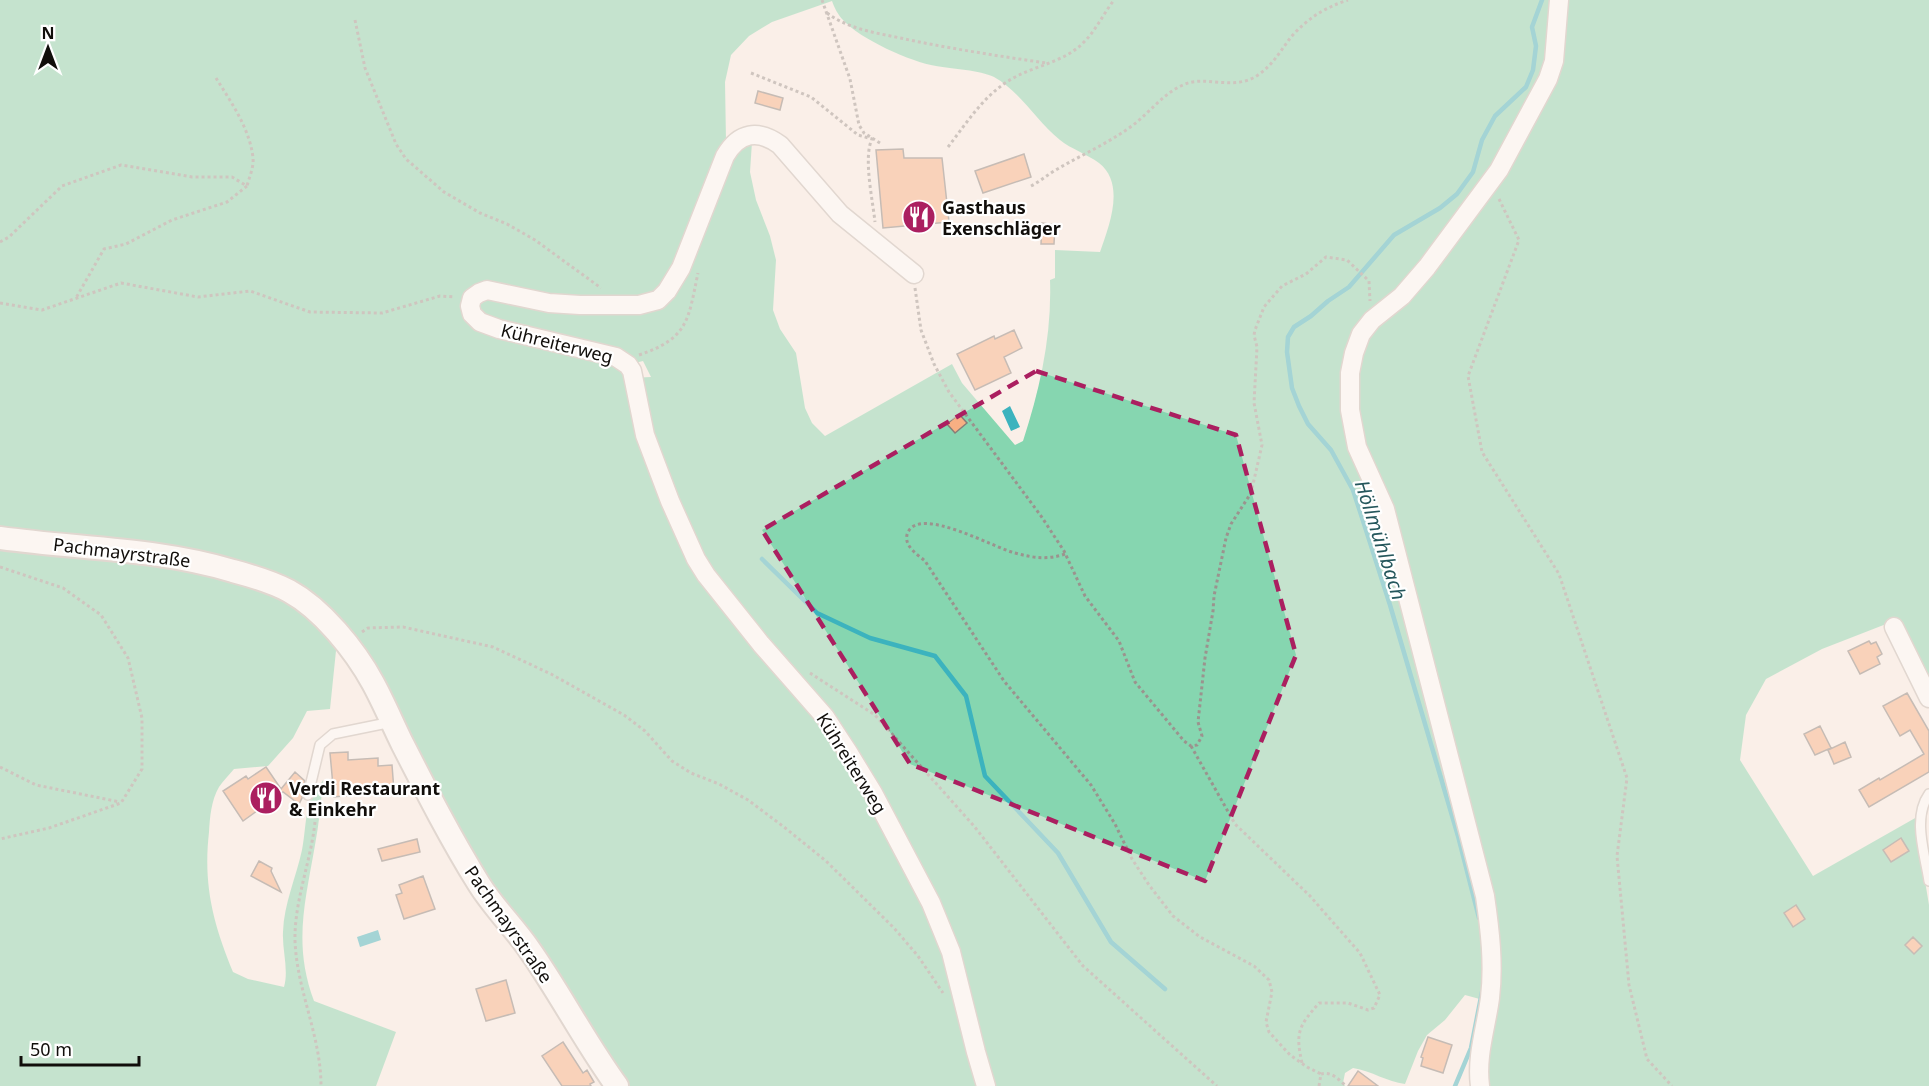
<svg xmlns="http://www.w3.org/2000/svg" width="1929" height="1086" font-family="'Noto Sans',sans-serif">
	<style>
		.green { fill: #86d6b0; fill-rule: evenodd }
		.water { fill: #3cb3be }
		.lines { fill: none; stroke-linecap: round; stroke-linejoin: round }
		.stream { stroke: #3cb3be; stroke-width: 4.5 }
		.building { fill: #f8af83; stroke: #887e78; stroke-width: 1.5 }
		.service-casing { stroke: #c4bab3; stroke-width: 12 }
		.minor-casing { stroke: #c4bab3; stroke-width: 21 }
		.tertiary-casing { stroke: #c4bab3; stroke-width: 26 }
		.path { stroke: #9b938e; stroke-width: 3; stroke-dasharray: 3 3; stroke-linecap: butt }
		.service { stroke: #fff; stroke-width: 9 }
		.minor { stroke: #fff; stroke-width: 18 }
		.tertiary { stroke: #fff; stroke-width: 22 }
		.marked { fill: none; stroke: #ab1f60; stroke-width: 4.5; stroke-dasharray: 12 8; stroke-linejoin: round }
		.labels { text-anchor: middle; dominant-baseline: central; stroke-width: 4.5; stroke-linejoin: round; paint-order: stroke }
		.poi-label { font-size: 18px; font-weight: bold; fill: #110e0b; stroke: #fff; text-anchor: start }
		.street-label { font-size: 18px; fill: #110e0b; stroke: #fff }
		.water-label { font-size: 20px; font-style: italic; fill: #25575c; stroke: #fff }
	</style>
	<rect width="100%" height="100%" fill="#faefe8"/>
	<path class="green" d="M 0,0 L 1929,0 L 1929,683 L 1899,619 L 1822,649 L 1766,679 L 1746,715 L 1740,760 L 1813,876 L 1917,817 L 1921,857 L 1929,905 L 1929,1086 L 1484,1086 L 1487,1001 L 1465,995 L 1445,1020 L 1427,1035 L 1418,1051 L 1405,1084 C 1387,1082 1372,1071 1353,1068 L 1345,1073 L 1343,1083 L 1345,1086 L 623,1086 L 509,914 L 337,641 L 330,709 L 307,711 L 293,738 L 268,766 L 234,769 C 229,775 223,781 219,787 C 211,801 210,817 209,832 C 203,885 213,923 233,972 L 248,979 L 284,987 C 289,970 282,950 283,932 C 284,903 296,878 302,850 C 305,835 305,819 309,804 C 311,796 319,788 323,780 C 321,802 319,824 315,845 C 305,903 293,944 314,1001 L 396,1032 L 376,1086 L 0,1086 ZM 832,1 C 834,7 838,15 843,20 C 860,39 911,62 936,66 C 952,69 980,70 994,77 C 1021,92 1036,121 1060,140 C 1071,149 1087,154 1099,163 C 1126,184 1109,226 1100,252 L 1055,250 L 1055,278 L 1050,280 C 1052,335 1040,389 1023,441 L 1015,445 L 962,383 L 952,364 L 825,436 L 812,423 L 805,408 L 796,353 L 780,329 L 773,310 L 776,260 L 770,236 L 756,200 L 750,172 L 752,142 L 726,141 L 725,82 L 731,55 L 749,36 L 772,22 ZM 643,361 L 651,377 L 630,378 L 623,366 Z"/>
	<path class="water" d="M 1010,406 L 1020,427 L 1011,431 L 1002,411 Z
		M 378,930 L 381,940 L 360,947 L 357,937 Z"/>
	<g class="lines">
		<path class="stream" d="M 762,559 L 817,613 L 870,638 L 935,656 L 966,696 L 985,776 L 1058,853 L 1111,942 L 1165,989
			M 1479,918 L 1458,836 L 1390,605 L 1366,530 L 1353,490 L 1331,450 L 1308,424 L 1299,406 L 1292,388 L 1287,352 L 1288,337 L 1294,327 L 1311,316 L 1328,301 L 1349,287 L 1394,235 L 1440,208 L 1457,194 L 1473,172 L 1482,140 L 1495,116 L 1526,87 L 1533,70 L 1536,46 L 1532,27 L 1542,0
			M 1455,1086 L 1471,1048 L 1482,992"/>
	</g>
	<path class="building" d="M 758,91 L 783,98 L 780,110 L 755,103 Z
		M 903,149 L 904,158 L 942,158 L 949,222 L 883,228 L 876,150 Z
		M 1024,154 L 1031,177 L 983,193 L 975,171 Z
		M 1042,223 L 1055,225 L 1054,244 L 1041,244 Z
		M 1014,330 L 1022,348 L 1004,357 L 1011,373 L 975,390 L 957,354 L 994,336 L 995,339 Z
		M 959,414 L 967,423 L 955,433 L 947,424 Z
		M 1869,641 L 1871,644 L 1876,642 L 1882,654 L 1877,657 L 1880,664 L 1860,674 L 1848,651 Z
		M 1907,693 L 1929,731 L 1929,772 L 1869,807 L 1859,790 L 1879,778 L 1880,780 L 1924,754 L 1910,730 L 1900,736 L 1883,706 Z
		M 1820,726 L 1831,748 L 1815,755 L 1804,734 Z
		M 1845,742 L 1851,757 L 1834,764 L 1828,750 Z
		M 348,752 L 348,760 L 378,758 L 378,766 L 392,765 L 394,791 L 334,797 L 330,753 Z
		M 266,767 L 281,789 L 295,772 L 305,781 L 302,798 L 299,804 L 283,792 L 243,821 L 223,791 L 246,776 L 248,779 Z
		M 1901,838 L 1909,851 L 1891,862 L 1883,850 Z
		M 417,839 L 420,852 L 382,861 L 378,849 Z
		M 259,861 L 272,868 L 271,871 L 281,892 L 251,876 Z
		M 423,876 L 435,909 L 404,919 L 396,895 L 402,893 L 399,885 Z
		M 1796,905 L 1805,919 L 1793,927 L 1784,913 Z
		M 1913,937 L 1922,946 L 1914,954 L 1905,945 Z
		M 506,980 L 515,1013 L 486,1021 L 476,989 Z
		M 1428,1037 L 1452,1045 L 1443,1073 L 1421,1066 L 1423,1058 L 1421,1057 Z
		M 563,1042 L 583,1073 L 587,1070 L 594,1082 L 590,1084 L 591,1086 L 562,1086 L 542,1056 Z
		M 1358,1071 L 1378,1086 L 1348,1086 Z"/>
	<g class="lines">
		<defs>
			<path id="service" d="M 1929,794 C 1912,818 1925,854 1929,881
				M 308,795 L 320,745 L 333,734 L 392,722"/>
			<path id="minor" d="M 914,274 L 840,214 L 780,145 C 758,129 739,132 725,156 L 681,268 L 667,291 L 658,300 L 639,305 L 580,305 L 549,303 L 487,290 L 479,293 L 472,298 L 470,306 L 472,314 L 480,322 L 499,329 L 616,357 L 628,365 L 632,371 L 645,435 L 670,501 L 696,559 L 706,575 L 761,644 L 825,717 L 848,752 L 873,793 L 931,903 L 951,952 L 976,1052 L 986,1086
				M 1894,627 L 1929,698
				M 1480,1086 C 1476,1056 1486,1028 1490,998 C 1494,964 1490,930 1485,896 L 1385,509 L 1357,447 L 1350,410 L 1350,373 L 1354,353 L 1361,334 L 1372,320 L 1402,296 L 1427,267 L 1499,170 L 1548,79 L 1554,61 L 1559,0"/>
			<path id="tertiary" d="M 0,538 C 78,549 157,548 233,571 C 252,576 272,582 289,591 C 322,609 355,650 373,683 C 384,703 393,725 403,745 C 427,792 451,839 479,884 C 494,908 513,926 529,949 C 560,993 585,1042 617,1086"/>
		</defs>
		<use href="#service" class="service-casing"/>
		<use href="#minor" class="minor-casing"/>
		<use href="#tertiary" class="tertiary-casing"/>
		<path class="path" d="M 822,0 L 850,79 L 859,125 L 864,133 L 880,143
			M 827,13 C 850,30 878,33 905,39 C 952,49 999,56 1046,63
			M 355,20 L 365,68 L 396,144 L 406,159 L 444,192 L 480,213 L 507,224 L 535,240 L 601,288
			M 751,73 L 811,97 L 858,135 L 872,139 C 863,157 873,202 875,222
			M 216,78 C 231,102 250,129 253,158 C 254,167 249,178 247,186
			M 948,147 C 969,120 986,91 1019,75 C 1040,65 1067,60 1084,42 C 1096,30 1104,13 1114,0
			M 1031,186 C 1039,182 1046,176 1054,171 C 1079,156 1105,145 1129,128 C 1148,115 1162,94 1183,85 C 1205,74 1233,92 1258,75 C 1273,65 1281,50 1291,37 C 1308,18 1324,8 1348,0
			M 1499,199 L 1519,240 L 1468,376 L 1482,452 L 1559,574 L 1627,778 L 1617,856 L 1629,985 L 1647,1059 L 1672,1086
			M 0,242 L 9,237 L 62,186 L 121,165 L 192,177 L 232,177 L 247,186 L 227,202 L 172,220 L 126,244 L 104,249 L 76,298
			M 915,288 L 921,330 L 934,364 L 949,392 L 1041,516 L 1064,551 L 1085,596 L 1119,641 L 1135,682 L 1184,741 L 1191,746 L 1197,745 L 1202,736 L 1198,722 L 1205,658 L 1213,611 L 1214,596 L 1226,538 L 1231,524 L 1251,493 L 1262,445 L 1254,403 L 1257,347 L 1254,335 L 1255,330 L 1264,307 L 1282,286 L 1306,274 L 1326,257 L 1347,260 L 1369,281 L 1370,301
			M 0,303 L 42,310 L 121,283 L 198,297 L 250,291 L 310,312 L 382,313 L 440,296 L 455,297
			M 639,355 C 689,338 688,320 698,273
			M 1065,554 C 1048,560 1033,558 1015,553 C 994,548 921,506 908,532 C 902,545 917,554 925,561 L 1004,681 L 1091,785 L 1115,824 L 1132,859 L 1149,885 L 1173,916 L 1200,937 L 1254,966 L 1269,980 L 1272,992 L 1266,1022 L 1269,1032 L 1290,1055 L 1307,1067 L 1321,1074
			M 0,567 L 63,588 L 101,615 L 128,658 L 142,718 L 142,769 L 121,803 L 49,828 L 0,839
			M 362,632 L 368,628 L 403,627 L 493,647 L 551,674 L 624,715 L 645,731 L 672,761 L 691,773 L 719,784 L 748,800 L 784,827 L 826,861 L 894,928 L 918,956 L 943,993
			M 810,673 L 875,715 L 974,826 L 1083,966 L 1217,1086
			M 1191,746 L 1235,824 L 1310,896 L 1360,953 L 1380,995 L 1374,1008 L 1368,1010 L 1348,1003 L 1319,1003 C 1299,1026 1295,1032 1302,1063
			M 0,767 L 36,785 L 120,802
			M 316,804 C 316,851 294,895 295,941 C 297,991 321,1036 321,1086
			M 1319,1086 L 1321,1074 C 1332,1071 1339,1080 1346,1086"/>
		<use href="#service" class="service"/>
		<use href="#minor" class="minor"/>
		<use href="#tertiary" class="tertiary"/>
	</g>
	<path d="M0 0H1929V1086H0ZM 1036,371 L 1236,435 L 1296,655 L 1205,881 L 910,764 L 762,530 Z" fill="#faefe8" fill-opacity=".55" fill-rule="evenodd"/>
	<path class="marked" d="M 1036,371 L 1236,435 L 1296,655 L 1205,881 L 910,764 L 762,530 Z"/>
	<defs>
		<symbol id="restaurant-disc" viewBox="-11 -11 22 22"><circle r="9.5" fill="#ab1f60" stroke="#fff"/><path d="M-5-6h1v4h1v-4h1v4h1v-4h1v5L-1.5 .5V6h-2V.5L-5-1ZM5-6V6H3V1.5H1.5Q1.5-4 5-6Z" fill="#fff"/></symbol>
	</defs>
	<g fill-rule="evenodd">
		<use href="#restaurant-disc" x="900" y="198" width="38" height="38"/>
		<use href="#restaurant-disc" x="247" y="779" width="38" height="38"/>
	</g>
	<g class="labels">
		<g class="poi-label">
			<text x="942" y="207">Gasthaus<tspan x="942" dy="21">Exenschläger</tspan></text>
			<text x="289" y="788">Verdi Restaurant<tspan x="289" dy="21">&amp; Einkehr</tspan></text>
		</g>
		<g class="street-label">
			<text transform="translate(557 343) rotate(14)">Kühreiterweg</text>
			<text transform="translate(122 552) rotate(7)">Pachmayrstraße</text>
			<text transform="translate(852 763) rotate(58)">Kühreiterweg</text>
			<text transform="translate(509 924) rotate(55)">Pachmayrstraße</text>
		</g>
		<g class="water-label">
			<text transform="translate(1381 540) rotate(72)">Höllmühlbach</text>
		</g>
	</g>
	<g transform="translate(48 48)" stroke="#ffffff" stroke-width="4.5" paint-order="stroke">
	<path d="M0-4.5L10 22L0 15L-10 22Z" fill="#110e0b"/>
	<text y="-9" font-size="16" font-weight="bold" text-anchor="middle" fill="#110e0b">N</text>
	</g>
	<path d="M21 1056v9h118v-9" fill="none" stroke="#110e0b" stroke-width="3"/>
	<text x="30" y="1056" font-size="18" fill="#110e0b" stroke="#ffffff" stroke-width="4.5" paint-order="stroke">50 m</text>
</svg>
